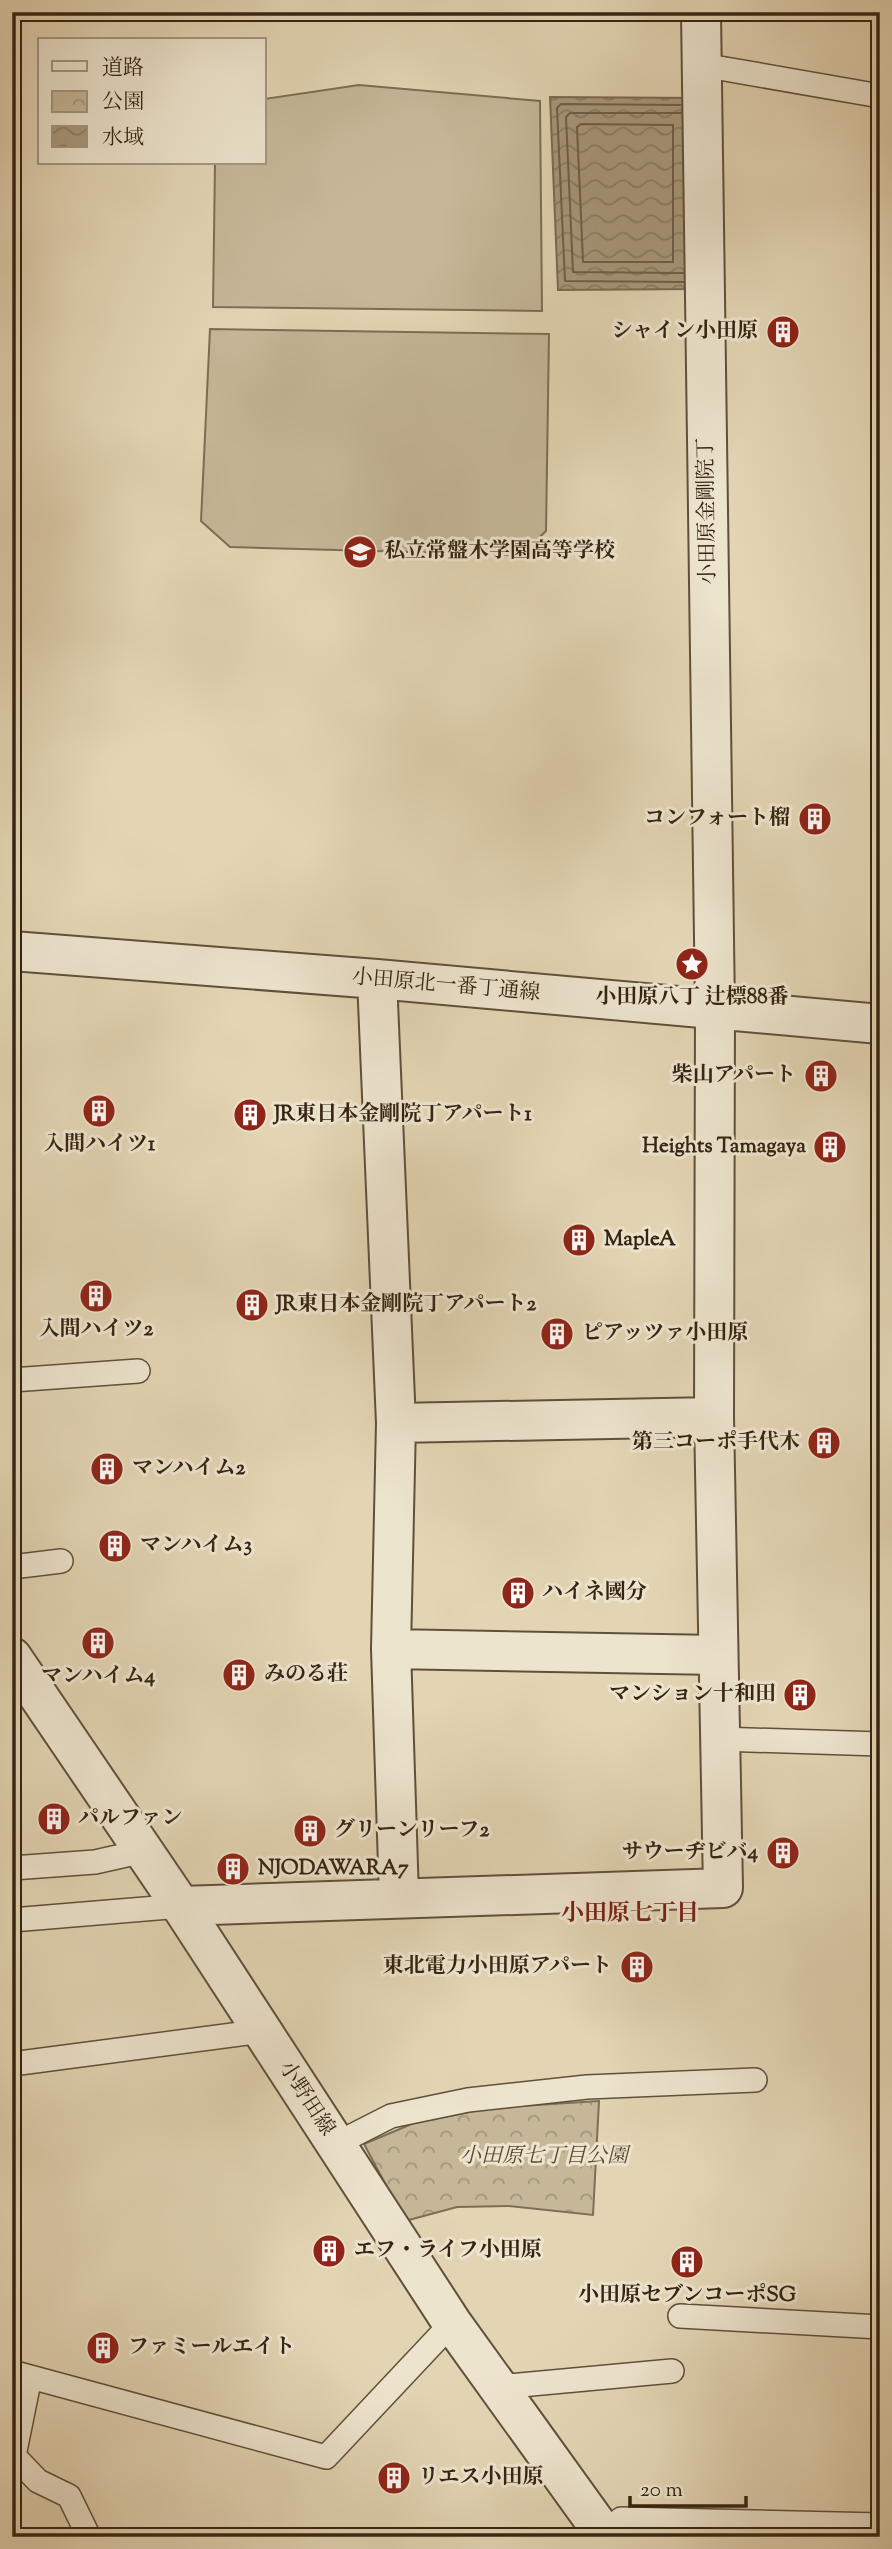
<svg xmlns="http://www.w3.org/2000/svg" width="892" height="2549" font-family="'Sorts Mill Goudy','Noto Serif JP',serif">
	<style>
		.park { fill: url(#park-crowns); stroke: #7d6e55; stroke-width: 2 }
		.garden { fill: #c5b798; stroke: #7d6e55; stroke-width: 2 }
		.water { fill: url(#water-waves); stroke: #7a6a52; stroke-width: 2 }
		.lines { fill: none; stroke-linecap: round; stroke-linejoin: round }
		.shore { stroke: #6e5e48; stroke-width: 2 }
		.lane-casing { stroke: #60503a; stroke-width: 26 }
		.street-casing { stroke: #60503a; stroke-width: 42 }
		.lane { stroke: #ede4ce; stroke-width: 23 }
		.street { stroke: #ede4ce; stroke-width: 38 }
		.labels { text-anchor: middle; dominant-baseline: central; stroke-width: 6; stroke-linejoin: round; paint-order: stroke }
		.poi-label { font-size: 21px; font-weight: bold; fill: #352412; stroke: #ede4ce; text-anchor: start }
		.street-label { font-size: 21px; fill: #352412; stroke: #ede4ce }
		.park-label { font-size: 21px; font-style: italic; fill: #594934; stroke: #ede4ce }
		.neighbourhood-label { font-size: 23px; font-weight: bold; fill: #7a1f14; stroke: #ede4ce }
	</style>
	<defs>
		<pattern id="park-crowns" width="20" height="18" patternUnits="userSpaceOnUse" patternTransform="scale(1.75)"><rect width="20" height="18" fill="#c5b798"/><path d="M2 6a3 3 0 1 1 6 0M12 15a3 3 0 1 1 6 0" fill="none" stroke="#a1957b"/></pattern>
		<pattern id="water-waves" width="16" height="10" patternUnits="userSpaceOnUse" patternTransform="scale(1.75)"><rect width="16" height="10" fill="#a8997d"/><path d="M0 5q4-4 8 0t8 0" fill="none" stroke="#8a7d65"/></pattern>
	</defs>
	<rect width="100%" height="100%" fill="#e3d5b4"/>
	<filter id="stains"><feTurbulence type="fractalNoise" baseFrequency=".00286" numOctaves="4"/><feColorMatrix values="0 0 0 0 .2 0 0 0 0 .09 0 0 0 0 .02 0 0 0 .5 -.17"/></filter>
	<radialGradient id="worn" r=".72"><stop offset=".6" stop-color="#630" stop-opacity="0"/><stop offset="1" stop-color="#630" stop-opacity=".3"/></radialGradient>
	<path class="park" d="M 599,2101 L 593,2215 L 509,2206 L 457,2207 L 405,2221 L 364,2144 L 414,2123 L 489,2108 Z"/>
	<path class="garden" d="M 359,85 L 540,101 L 542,311 L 213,307 L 215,163 L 264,163 L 264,99 Z
		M 210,329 L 549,334 L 546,531 L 521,555 L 230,547 L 201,521 Z"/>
	<path class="water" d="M 550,97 L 700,98 L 701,289 L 558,290 Z"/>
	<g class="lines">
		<path class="shore" d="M 681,105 L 561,104 L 557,108 L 565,281 L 684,282
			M 681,113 L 570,113 L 566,117 L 573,272 L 684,273
			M 581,124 L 673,125 L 673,262 L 583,262 L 577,127 Z"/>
		<defs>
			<path id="lane" d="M 702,65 L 880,96
				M 12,1380 L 138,1371
				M 12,1567 L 61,1561
				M 719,1739 L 880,1744
				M 12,1868 L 95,1862 L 144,1851
				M 12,1920 L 181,1906
				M 12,2064 L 263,2031
				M 336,2144 L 391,2116 L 468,2100 L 587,2087 L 755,2080
				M 680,2316 L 880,2327
				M 12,2372 L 326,2457 L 452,2323
				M 30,2377 L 14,2456 L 38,2481 L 69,2496 L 89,2537
				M 498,2387 L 672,2371
				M 600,2537 L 621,2519 L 880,2525"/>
			<path id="street" d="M 12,951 L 377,979 L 880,1024
				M 377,979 L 396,1423 L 391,1649 L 399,1897
				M 396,1423 L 714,1417
				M 391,1649 L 717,1655
				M 12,1657 L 181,1906 L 452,2323 L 606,2537
				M 181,1906 L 723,1888 L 714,1417 L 715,1009 L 701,12"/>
		</defs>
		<use href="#lane" class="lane-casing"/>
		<use href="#street" class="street-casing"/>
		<use href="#lane" class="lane"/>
		<use href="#street" class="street"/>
	</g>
	<defs>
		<symbol id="building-disc" viewBox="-11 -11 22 22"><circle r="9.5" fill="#8f2418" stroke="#ede4ce"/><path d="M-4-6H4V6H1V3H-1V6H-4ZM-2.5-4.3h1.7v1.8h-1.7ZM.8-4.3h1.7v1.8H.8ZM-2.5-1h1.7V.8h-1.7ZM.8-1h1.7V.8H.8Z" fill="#fff"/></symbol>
		<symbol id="school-disc" viewBox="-11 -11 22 22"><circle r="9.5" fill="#8f2418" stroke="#ede4ce"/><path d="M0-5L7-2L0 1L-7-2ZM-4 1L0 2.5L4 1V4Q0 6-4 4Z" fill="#fff"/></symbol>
		<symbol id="sight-disc" viewBox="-11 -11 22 22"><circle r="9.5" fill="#8f2418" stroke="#ede4ce"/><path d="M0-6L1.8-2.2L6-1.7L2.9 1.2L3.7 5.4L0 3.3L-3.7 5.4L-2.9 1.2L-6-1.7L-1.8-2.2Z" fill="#fff"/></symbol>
	</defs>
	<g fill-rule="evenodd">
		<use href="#building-disc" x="764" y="313" width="38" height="38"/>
		<use href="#school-disc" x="341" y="533" width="38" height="38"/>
		<use href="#building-disc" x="796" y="800" width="38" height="38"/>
		<use href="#sight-disc" x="673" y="945" width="38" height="38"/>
		<use href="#building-disc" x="802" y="1057" width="38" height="38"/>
		<use href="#building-disc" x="80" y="1092" width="38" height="38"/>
		<use href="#building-disc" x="231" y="1096" width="38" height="38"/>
		<use href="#building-disc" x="811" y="1128" width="38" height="38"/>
		<use href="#building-disc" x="560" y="1221" width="38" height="38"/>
		<use href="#building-disc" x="77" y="1277" width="38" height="38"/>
		<use href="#building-disc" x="233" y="1286" width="38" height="38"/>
		<use href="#building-disc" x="538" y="1315" width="38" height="38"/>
		<use href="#building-disc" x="805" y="1424" width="38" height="38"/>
		<use href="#building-disc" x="88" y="1450" width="38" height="38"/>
		<use href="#building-disc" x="96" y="1527" width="38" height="38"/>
		<use href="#building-disc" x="499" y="1574" width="38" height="38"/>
		<use href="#building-disc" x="79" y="1624" width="38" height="38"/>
		<use href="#building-disc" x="220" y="1656" width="38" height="38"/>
		<use href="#building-disc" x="781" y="1676" width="38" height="38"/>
		<use href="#building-disc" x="35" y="1800" width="38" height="38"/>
		<use href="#building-disc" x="291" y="1812" width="38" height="38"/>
		<use href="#building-disc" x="764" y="1834" width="38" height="38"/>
		<use href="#building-disc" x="214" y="1850" width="38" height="38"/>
		<use href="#building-disc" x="618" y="1948" width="38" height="38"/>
		<use href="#building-disc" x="310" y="2232" width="38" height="38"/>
		<use href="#building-disc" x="668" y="2243" width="38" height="38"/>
		<use href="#building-disc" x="84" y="2329" width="38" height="38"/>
		<use href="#building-disc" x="375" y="2459" width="38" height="38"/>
	</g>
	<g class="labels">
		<g class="poi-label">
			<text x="758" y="332" text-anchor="end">シャイン小田原</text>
			<text x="384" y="552">私立常盤木学園高等学校</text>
			<text x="790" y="819" text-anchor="end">コンフォート榴</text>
			<text x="692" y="998" text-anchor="middle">小田原八丁 辻標88番</text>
			<text x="796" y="1076" text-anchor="end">柴山アパート</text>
			<text x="274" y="1115">JR東日本金剛院丁アパート1</text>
			<text x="99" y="1145" text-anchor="middle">入間ハイツ1</text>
			<text x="806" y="1147" text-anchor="end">Heights Tamagaya</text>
			<text x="604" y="1240">MapleA</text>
			<text x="276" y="1305">JR東日本金剛院丁アパート2</text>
			<text x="96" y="1330" text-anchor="middle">入間ハイツ2</text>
			<text x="582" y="1334">ピアッツァ小田原</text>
			<text x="800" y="1443" text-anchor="end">第三コーポ手代木</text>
			<text x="132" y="1469">マンハイム2</text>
			<text x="140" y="1546">マンハイム3</text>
			<text x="542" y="1593">ハイネ國分</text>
			<text x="264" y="1675">みのる荘</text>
			<text x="98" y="1677" text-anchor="middle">マンハイム4</text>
			<text x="776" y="1695" text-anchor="end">マンション十和田</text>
			<text x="78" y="1819">パルファン</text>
			<text x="334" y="1831">グリーンリーフ2</text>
			<text x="758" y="1853" text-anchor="end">サウーヂビバ4</text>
			<text x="258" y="1869">NJODAWARA7</text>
			<text x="612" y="1967" text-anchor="end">東北電力小田原アパート</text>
			<text x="354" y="2251">エフ・ライフ小田原</text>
			<text x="687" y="2296" text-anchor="middle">小田原セブンコーポSG</text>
			<text x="128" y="2348">ファミールエイト</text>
			<text x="418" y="2478">リエス小田原</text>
		</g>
		<g class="street-label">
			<text transform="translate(708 511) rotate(-91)">小田原金剛院丁</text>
			<text transform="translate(446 986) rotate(5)">小田原北一番丁通線</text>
			<text transform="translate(306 2099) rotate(57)">小野田線</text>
		</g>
		<g class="park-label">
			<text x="544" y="2157">小田原七丁目公園</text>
		</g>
		<g class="neighbourhood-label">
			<text x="630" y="1914">小田原七丁目</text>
		</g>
	</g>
	<rect width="892" height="2549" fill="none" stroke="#e3d5b4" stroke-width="42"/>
	<rect x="14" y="14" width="864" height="2521" fill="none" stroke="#352412" stroke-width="3.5"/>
	<rect x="21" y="21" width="850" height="2507" fill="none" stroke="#352412" stroke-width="2"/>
	<rect x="38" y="38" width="228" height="126" fill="#ede4ce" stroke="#a39783" stroke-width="2"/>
	<rect x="52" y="61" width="35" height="10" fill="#ede4ce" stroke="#a39783" stroke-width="2"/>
	<text x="102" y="74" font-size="21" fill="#352412">道路</text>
	<rect x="52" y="91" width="35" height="21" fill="url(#park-crowns)" stroke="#a39783" stroke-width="2"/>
	<text x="102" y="108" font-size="21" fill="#352412">公園</text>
	<rect x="52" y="126" width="35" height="21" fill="url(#water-waves)" stroke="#a39783" stroke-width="2"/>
	<text x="102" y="144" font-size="21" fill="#352412">水域</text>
	<path d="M630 2496v10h116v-10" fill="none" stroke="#352412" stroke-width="3.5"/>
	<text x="640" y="2496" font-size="21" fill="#352412" stroke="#ede4ce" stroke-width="5" paint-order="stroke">20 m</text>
	<rect width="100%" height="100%" filter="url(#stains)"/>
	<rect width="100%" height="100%" fill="url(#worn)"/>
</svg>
